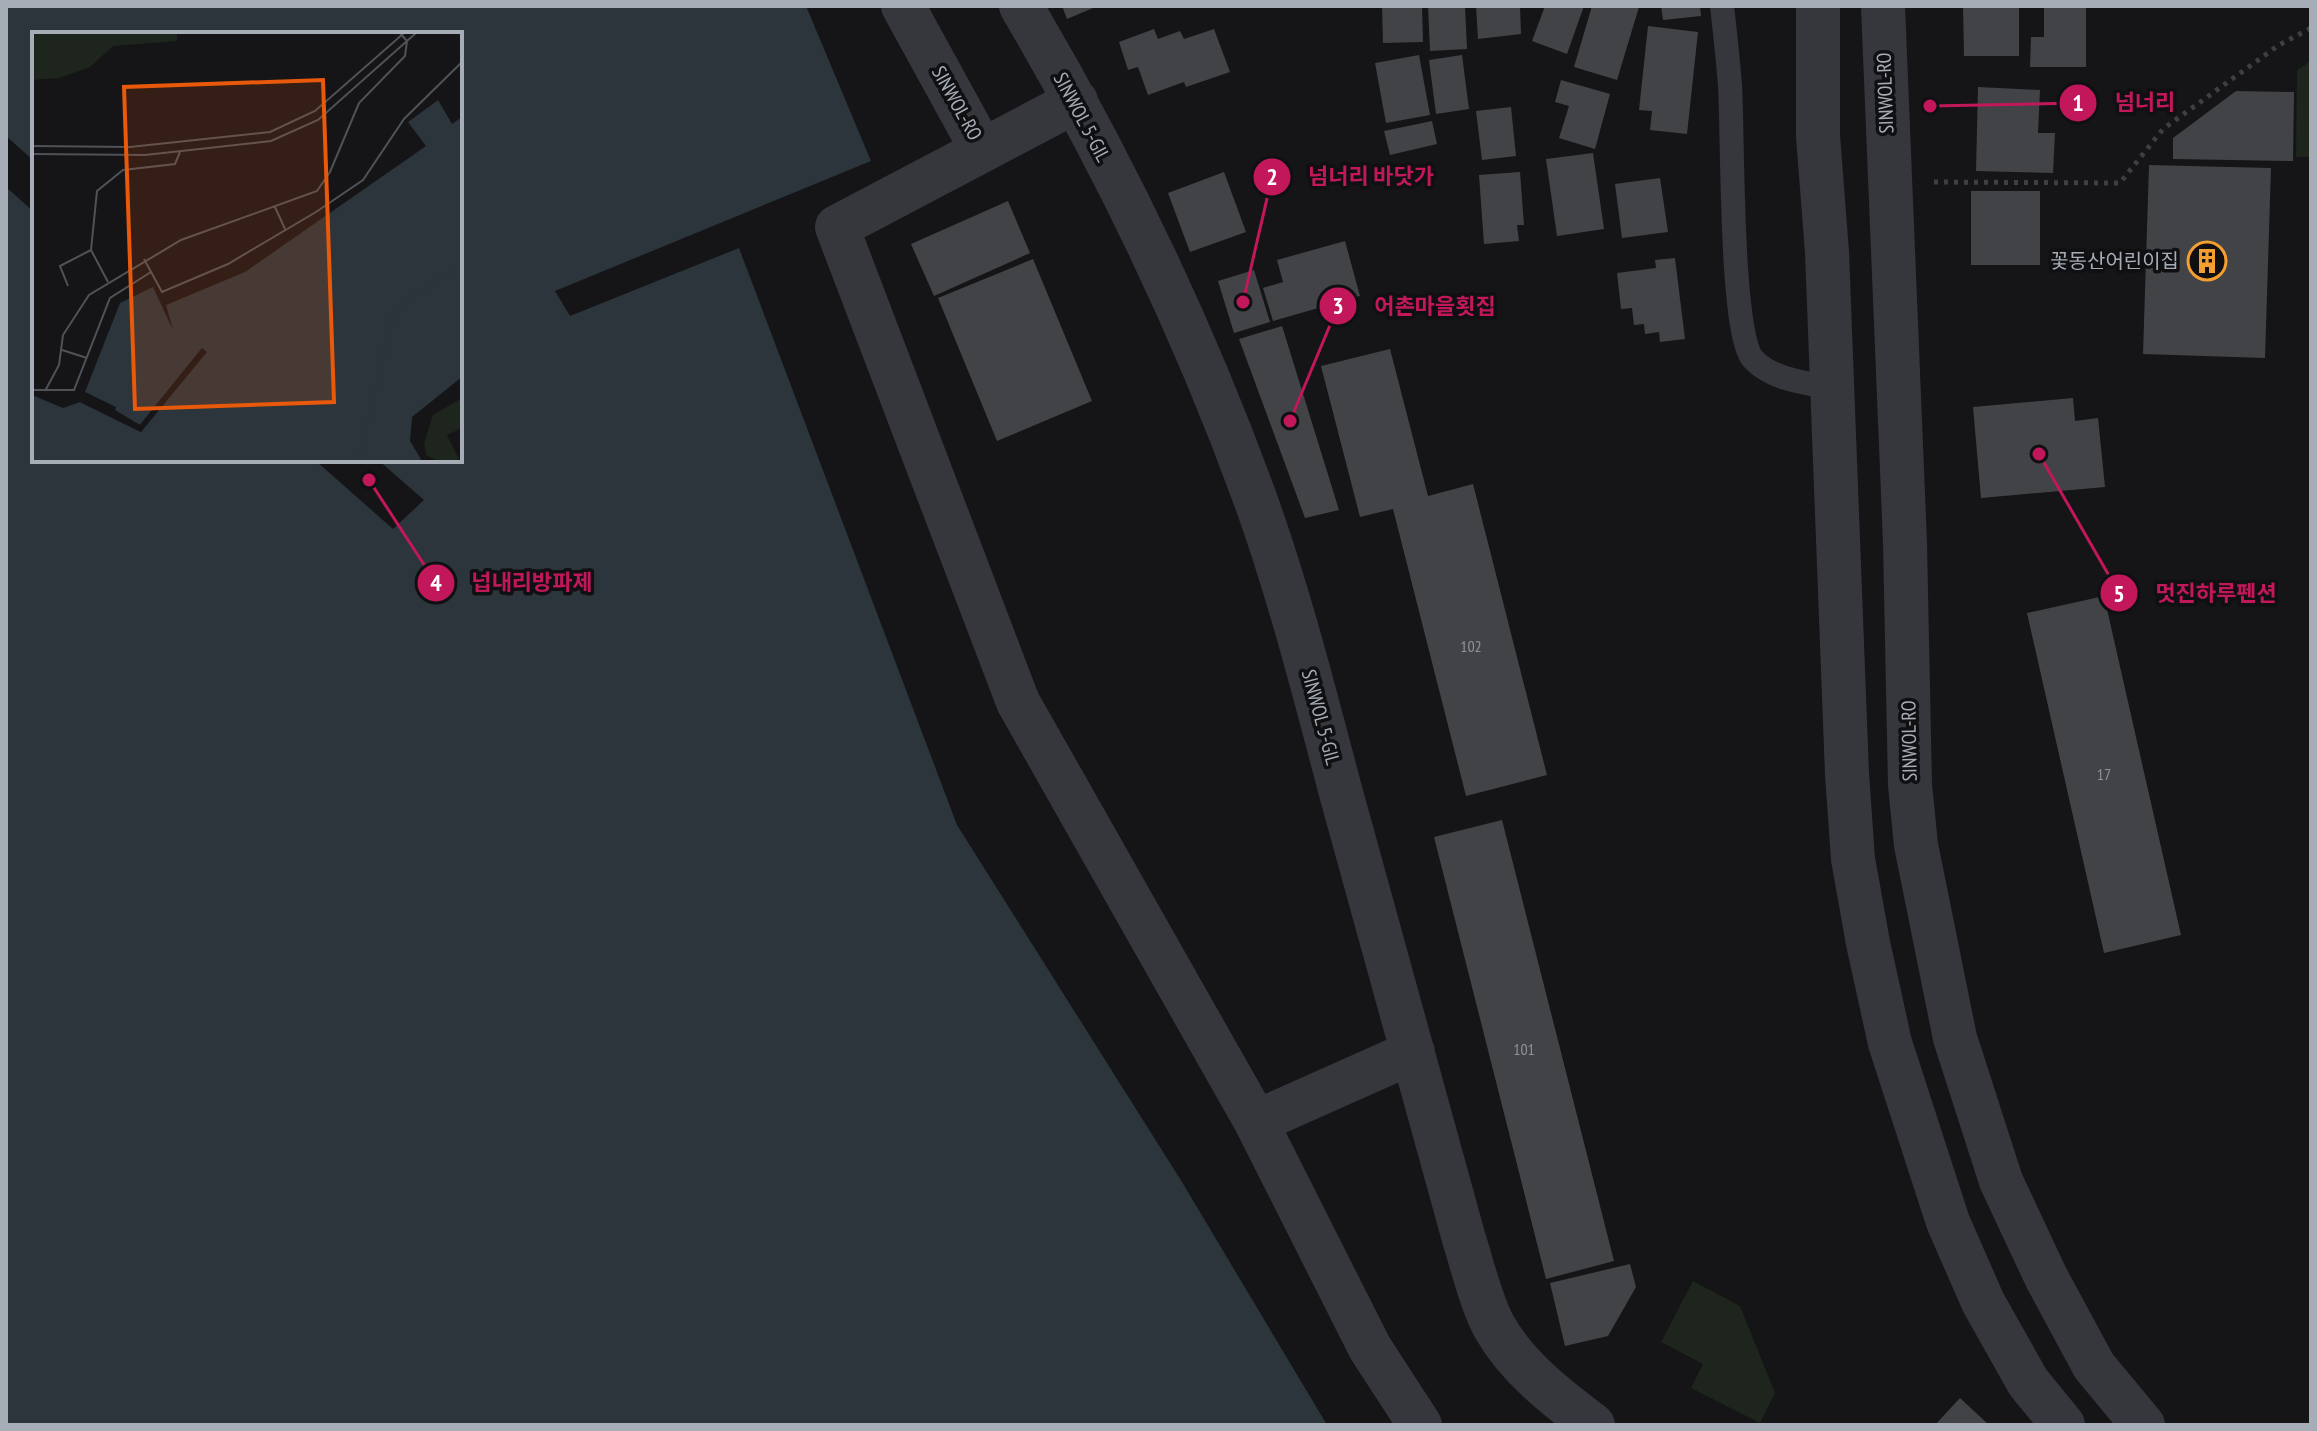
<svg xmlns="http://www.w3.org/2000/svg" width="2317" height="1431" font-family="'PT Sans Narrow','Noto Sans KR',sans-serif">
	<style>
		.green { fill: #1d251d }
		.water { fill: #2b353b }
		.pier { fill: #151517 }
		.building { fill: #414347 }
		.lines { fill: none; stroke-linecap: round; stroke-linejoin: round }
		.path { stroke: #3c3f43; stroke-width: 5; stroke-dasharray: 4 6; stroke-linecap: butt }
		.service { stroke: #36373c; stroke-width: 24 }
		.minor { stroke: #36373c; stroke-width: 44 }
		.tertiary { stroke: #36373c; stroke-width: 44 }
		.labels { text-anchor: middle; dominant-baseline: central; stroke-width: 7; stroke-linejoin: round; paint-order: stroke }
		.number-label { font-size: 16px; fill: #8e929b }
		.street-label { font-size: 20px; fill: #a7adb7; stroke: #101012 }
		.poi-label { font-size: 20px; fill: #a7adb7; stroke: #101012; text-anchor: end }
		.inset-river { fill: none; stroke: #2b353b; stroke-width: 4 }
		.inset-road { fill: none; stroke: #4f5257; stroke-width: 2 }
		.view { fill: #e8590c; fill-opacity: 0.15; stroke: #e8590c; stroke-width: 4 }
		.inset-edge { fill: none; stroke: #a7adb7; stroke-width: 4 }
		.leader { fill: none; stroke: #c2185b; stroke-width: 3 }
		.callout-dot { fill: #c2185b; stroke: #101012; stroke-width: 3 }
		.mark-label { font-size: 24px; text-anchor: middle; font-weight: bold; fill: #fff }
		.callout-label { font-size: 22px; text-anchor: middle; font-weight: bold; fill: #c2185b; stroke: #101012; stroke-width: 7; stroke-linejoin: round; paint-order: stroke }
	</style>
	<rect width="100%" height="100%" fill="#151517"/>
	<path class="green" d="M 2311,61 L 2311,157 L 2296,157 L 2297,70 Z
		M 1693,1281 L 1740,1306 L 1775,1393 L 1760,1423 L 1691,1388 L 1703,1364 L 1661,1342 Z"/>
	<path class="water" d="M 6,6 L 806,6 L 871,161 L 555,291 L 570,316 L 739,248 L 957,825 L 1182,1182 L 1327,1425 L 6,1425 L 6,187 L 34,212 L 34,460 L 315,460 L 393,528 L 423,500 L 378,460 L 460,460 L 460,34 L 34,34 L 34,161 L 6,136 Z"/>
	<path class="pier" d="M 315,460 L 322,460 L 393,523 L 418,500 L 374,460 L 378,460 L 424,500 L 393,529 Z"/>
	<path class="building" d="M 1062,6 L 1092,6 L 1093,8 L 1067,19 Z
		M 1382,6 L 1422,6 L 1423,42 L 1383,43 Z
		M 1428,6 L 1465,6 L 1467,49 L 1430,51 Z
		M 1476,6 L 1520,6 L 1521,34 L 1478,39 Z
		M 1545,6 L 1584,6 L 1567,54 L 1532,41 Z
		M 1592,6 L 1639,7 L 1617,80 L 1574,67 Z
		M 1661,6 L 1700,6 L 1701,16 L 1663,20 Z
		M 1963,6 L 2019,6 L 2019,56 L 1964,56 Z
		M 2044,6 L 2086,6 L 2086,67 L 2030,67 L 2031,37 L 2044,37 Z
		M 1648,26 L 1698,32 L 1687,134 L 1650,130 L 1652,111 L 1639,110 Z
		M 1154,29 L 1158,39 L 1180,31 L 1184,39 L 1214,29 L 1230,72 L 1186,87 L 1184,82 L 1148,95 L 1138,67 L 1128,70 L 1119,42 Z
		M 1419,55 L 1430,115 L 1386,123 L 1375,63 Z
		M 1462,55 L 1469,109 L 1436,114 L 1429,60 Z
		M 1561,80 L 1610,94 L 1595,149 L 1559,138 L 1569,106 L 1555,102 Z
		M 1978,87 L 2040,90 L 2038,133 L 2055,133 L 2053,173 L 1976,171 Z
		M 2236,91 L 2294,92 L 2293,161 L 2173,159 L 2173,138 Z
		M 1511,107 L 1516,156 L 1482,160 L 1476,111 Z
		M 1432,121 L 1437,144 L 1390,155 L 1384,131 Z
		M 1593,153 L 1604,229 L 1557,236 L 1546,159 Z
		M 2149,165 L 2271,168 L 2265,358 L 2143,354 Z
		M 1224,172 L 1246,232 L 1190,252 L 1168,193 Z
		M 1520,172 L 1524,225 L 1517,225 L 1519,241 L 1484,244 L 1479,175 Z
		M 1660,178 L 1668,232 L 1622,238 L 1615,184 Z
		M 1971,191 L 2040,191 L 2040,265 L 1971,265 Z
		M 1008,201 L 1030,253 L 934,296 L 911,244 Z
		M 1345,241 L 1360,296 L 1273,321 L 1263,288 L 1283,282 L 1277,260 Z
		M 1675,258 L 1685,339 L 1660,342 L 1659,332 L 1645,334 L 1644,324 L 1634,325 L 1632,308 L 1621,309 L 1617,273 L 1656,268 L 1655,260 Z
		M 1033,259 L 1092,401 L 997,441 L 938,298 Z
		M 1254,270 L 1270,322 L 1234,333 L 1218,281 Z
		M 1282,326 L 1339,510 L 1305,518 L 1239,339 Z
		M 1390,349 L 1428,496 L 1473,484 L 1547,775 L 1466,796 L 1393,509 L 1360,517 L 1321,366 Z
		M 2073,398 L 2075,421 L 2098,418 L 2105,487 L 1981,498 L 1973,407 Z
		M 2104,596 L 2181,935 L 2104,953 L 2027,613 Z
		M 1502,820 L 1614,1261 L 1546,1279 L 1434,837 Z
		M 1630,1264 L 1636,1287 L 1608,1336 L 1565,1346 L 1550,1283 Z
		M 1960,1398 L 1989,1425 L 1935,1425 Z"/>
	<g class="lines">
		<path class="path" d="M 1934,182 L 2120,183 L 2163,129 L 2279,45 L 2311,28"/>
		<path class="service" d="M 1722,6 C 1725,32 1728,59 1730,86 C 1733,132 1730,334 1753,359 C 1772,380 1807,383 1833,388"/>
		<path class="minor" d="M 903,6 L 982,150
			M 1021,6 C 1113,162 1194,330 1256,501 C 1290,596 1315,695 1341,793 C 1382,941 1423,1090 1464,1239 C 1472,1264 1482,1306 1495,1328 C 1518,1368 1557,1398 1593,1425
			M 1076,101 L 837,227 L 1018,702 L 1256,1122 L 1370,1348 L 1420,1425
			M 1256,1122 L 1413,1052"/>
		<path class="tertiary" d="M 1818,6 L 1818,136 L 1827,252 L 1847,774 L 1853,859 L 1868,943 L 1890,1043 L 1948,1222 L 1983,1302 L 2028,1382 L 2063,1425
			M 1883,6 L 1905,543 L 1910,785 L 1916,845 L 1955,1038 L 2001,1181 L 2046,1277 L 2094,1366 L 2143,1425"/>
	</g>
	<defs>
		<symbol id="building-ring" viewBox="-11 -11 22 22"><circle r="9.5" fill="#101012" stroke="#f49d30" stroke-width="1.5"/><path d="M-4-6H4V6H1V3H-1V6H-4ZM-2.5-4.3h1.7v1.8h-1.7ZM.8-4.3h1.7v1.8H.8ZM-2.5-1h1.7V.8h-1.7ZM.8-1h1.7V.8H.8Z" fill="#f49d30"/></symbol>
	</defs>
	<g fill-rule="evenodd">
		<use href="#building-ring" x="2185" y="239" width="44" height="44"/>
	</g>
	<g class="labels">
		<g class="number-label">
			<text x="1471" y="646">102</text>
			<text x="2104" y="774">17</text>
			<text x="1524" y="1049">101</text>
		</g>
		<g class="street-label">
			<text transform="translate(1885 93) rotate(-92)">SINWOL-RO</text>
			<text transform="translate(957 103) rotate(61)">SINWOL-RO</text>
			<text transform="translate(1082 117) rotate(62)">SINWOL 5-GIL</text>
			<text transform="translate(1321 717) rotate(75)">SINWOL 5-GIL</text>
			<text transform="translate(1909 741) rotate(-91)">SINWOL-RO</text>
		</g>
		<g class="poi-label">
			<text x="2179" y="261">꽃동산어린이집</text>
		</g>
	</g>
	<g transform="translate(32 32)">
		<rect width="430" height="430" fill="#151517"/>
		<path d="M 0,1 L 145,1 L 145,9 L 81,14 L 58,35 L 27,46 L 0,48 ZM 430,366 L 430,396 L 415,403 L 428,429 L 406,429 L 394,423 L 392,411 L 401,383 Z" fill="#1d251d"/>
		<path d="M 406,68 L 420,92 L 430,85 L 430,345 L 380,385 L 378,409 L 390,429 L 0,429 L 0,363 L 31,376 L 48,370 L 109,400 L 170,316 L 108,393 L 82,382 L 84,375 L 53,360 L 88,271 L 121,255 L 141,298 L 134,273 L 213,240 L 394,114 L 376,90 Z" fill="#2b353b"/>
		<path d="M 170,316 L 175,320 L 109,400 L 48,370 L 78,380 L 53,360 L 108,393 Z" fill="#151517"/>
		<path class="inset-river" d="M 326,429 L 363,276 L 430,234"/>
		<path class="inset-road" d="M 0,114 L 98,115 L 238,100 L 283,79 L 372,1M 0,122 L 113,123 L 239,109 L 286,88 L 384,1M 243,175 L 253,197M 112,227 L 130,260 L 196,232 L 284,180 L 331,148 L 372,87 L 430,30M 76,250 L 59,218 L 65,159 L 91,138 L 143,132 L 148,120M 36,254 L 28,234 L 59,218M 30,318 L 55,326M 0,358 L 42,358 L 78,266 L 119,240M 13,359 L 27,333 L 31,303 L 57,263 L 149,208 L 285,159 L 298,140 L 327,71 L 373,24 L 375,9 L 368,1"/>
		<path class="view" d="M 291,48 L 302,370 L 103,377 L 92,55 Z"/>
		<rect width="430" height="430" class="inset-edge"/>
	</g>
	<path class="leader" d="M1930 106L2078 103M1243 302L1272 177M1290 421L1338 306M369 480L436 583M2039 454L2119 593"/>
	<g class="callout-dot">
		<circle cx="1930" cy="106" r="8"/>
		<circle cx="1243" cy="302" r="8"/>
		<circle cx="1290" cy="421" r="8"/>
		<circle cx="369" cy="480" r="8"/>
		<circle cx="2039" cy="454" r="8"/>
		<circle cx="2078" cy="103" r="20"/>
		<circle cx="1272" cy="177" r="20"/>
		<circle cx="1338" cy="306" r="20"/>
		<circle cx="436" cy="583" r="20"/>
		<circle cx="2119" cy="593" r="20"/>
	</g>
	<g class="mark-label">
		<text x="2078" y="111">1</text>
		<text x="1272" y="185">2</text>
		<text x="1338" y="314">3</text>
		<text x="436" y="591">4</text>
		<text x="2119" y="602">5</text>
	</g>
	<g class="callout-label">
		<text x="2145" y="110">넘너리</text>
		<text x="1371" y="184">넘너리 바닷가</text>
		<text x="1435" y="314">어촌마을횟집</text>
		<text x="532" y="590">넙내리방파제</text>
		<text x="2216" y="601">멋진하루펜션</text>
	</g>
	<rect width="2317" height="1431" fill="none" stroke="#a7adb7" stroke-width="16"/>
</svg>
